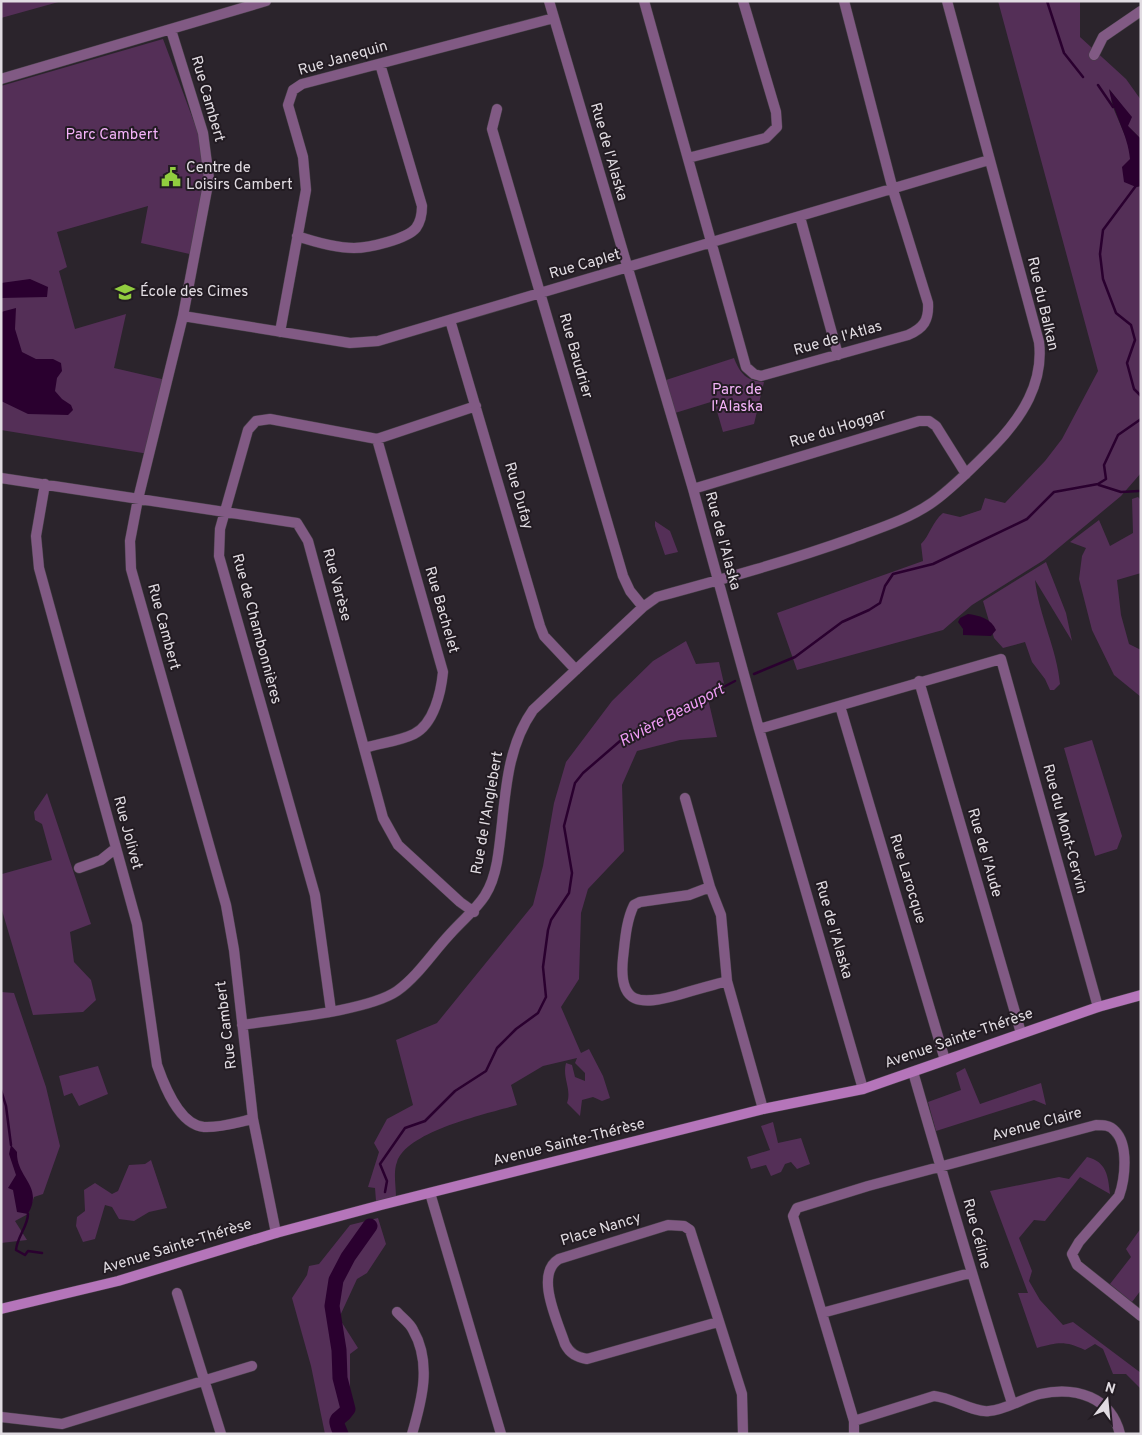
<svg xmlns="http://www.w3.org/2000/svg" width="1142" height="1435" font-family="Overpass,sans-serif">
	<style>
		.green { fill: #542f57 }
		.water { fill: #2a002f }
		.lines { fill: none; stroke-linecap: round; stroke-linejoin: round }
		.stream { stroke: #2a002f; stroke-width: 2.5 }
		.river { stroke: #2a002f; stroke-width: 15 }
		.street-casing { stroke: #484149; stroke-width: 11 }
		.secondary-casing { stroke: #484149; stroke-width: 11 }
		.street { stroke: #815a84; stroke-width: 10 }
		.secondary { stroke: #b575ba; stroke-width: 10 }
		.labels { text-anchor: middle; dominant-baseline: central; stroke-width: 4; stroke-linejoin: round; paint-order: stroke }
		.street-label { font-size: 15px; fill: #e1dce2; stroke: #221b22 }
		.park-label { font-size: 15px; fill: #f5b3fa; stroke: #221b22 }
		.poi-label { font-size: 15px; fill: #e1dce2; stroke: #221b22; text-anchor: start }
		.water-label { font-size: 16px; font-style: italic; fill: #ee9bf4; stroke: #221b22 }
	</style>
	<rect width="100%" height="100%" fill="#2b242c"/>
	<path class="green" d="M 1,1 L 62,1 L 1,18 Z
		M 998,1 L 1080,1 L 1080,37 L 1126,79 L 1141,100 L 1141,139 L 1128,126 L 1120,103 L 1110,90 L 1112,105 L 1129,145 L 1136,187 L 1141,186 L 1141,473 L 1121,496 L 1044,560 L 972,605 L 943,630 L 797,670 L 777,613 L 923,561 L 921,544 C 930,535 932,522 943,513 L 960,517 L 981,510 L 985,498 L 1005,503 L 1045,461 L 1062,439 L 1098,371 Z
		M 163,39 L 203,146 L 207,174 L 194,255 L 141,243 L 148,206 L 57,232 L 67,267 L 59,271 L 75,329 L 126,314 L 114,368 L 166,380 L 149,454 L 1,430 L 1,86 Z
		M 734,358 C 740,374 747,381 764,382 L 754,424 L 723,432 L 714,401 L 675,413 L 666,380 Z
		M 1138,497 L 1141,500 L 1141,573 L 1117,580 L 1121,615 L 1129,644 L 1141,650 L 1141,697 L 1114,675 L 1092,630 L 1079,579 L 1082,556 L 1086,548 L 1070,542 L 1099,520 L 1110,546 L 1133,533 L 1132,499 Z
		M 655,521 L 670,531 L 678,552 L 665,555 L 655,526 Z
		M 1046,562 L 1066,613 L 1072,641 L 1035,580 C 1039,616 1057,649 1060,684 L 1054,690 L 1050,690 L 1045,679 L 1032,662 L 1025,642 L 1003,648 L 994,638 L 983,601 Z
		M 686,641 L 696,664 L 719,662 L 725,688 L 708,699 L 717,737 L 680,740 L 637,751 L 622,785 L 624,851 L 588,889 L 581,913 L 579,979 L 561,1007 L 581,1053 L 589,1049 L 603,1076 L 610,1098 L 602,1101 L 593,1097 L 582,1100 L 580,1116 L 567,1103 C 572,1089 562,1078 566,1063 L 572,1065 L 575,1077 L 585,1081 L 585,1073 L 575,1063 L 577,1058 L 543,1066 L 511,1085 L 517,1105 C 486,1114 407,1131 397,1162 C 393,1172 396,1186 396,1197 L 376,1201 L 375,1188 L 368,1187 L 379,1152 L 374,1143 L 387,1119 L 413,1105 L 396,1040 L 437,1023 L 533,905 L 543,866 L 554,803 L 566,762 L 612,701 L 653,661 Z
		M 1092,740 L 1122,836 L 1117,849 L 1095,856 L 1064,748 Z
		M 47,793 L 91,924 L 70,932 L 74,962 L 91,980 L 96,1000 L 83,1012 L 33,1015 L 1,907 L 1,871 L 2,874 L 52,860 L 42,824 L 35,820 L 34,812 Z
		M 1,992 L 14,993 L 46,1087 L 60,1146 L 43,1194 L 34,1197 L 28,1214 L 15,1221 L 27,1240 L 1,1243 Z
		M 98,1066 L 108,1094 L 79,1106 L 72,1093 L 64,1096 L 59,1076 Z
		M 965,1068 L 980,1104 L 1041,1083 L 1046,1105 L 1034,1100 L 936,1131 L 928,1102 L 961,1090 L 956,1073 Z
		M 773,1122 L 778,1143 L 801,1138 L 810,1164 L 797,1169 L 791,1162 L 785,1164 L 781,1172 L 771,1176 L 766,1165 L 751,1169 L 747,1157 L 770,1150 L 761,1126 Z
		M 1087,1157 C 1107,1162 1108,1176 1110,1194 L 1080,1177 L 1045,1221 L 1034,1220 L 1019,1238 L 1032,1271 L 1029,1281 L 1040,1300 L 1063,1325 L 1073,1322 L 1141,1373 L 1141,1389 L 1126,1374 L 1113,1374 L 1103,1349 L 1095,1344 L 1085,1350 C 1065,1341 1059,1342 1037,1348 L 1018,1293 L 1028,1293 L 990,1191 L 1059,1177 L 1069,1179 Z
		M 151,1160 L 167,1208 L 149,1212 L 134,1221 L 119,1219 L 112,1207 L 105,1205 L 95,1239 L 83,1242 L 76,1226 L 77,1217 L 85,1211 L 84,1190 L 95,1183 L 112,1194 L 118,1191 L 129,1165 L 145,1164 Z
		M 378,1218 L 386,1244 L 367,1273 L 357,1279 L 339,1318 L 358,1348 L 350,1354 L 350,1408 L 340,1427 L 344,1434 L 325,1434 L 311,1366 L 292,1298 L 307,1275 L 309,1266 L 319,1264 L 350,1225 Z
		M 1141,1228 L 1141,1290 L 1132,1302 L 1110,1284 L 1131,1257 L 1126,1249 Z"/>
	<path class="water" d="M 1109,89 L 1132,117 L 1128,126 L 1141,139 L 1141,186 L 1136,187 L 1124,182 L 1122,167 L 1130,159 C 1128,134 1113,113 1109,89 Z
		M 30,279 L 48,287 L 47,297 L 1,298 L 1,283 Z
		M 16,308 L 15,329 L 22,352 L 36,359 L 53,359 L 61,363 L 62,371 L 57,378 L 55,391 L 62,399 L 71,405 L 73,410 L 68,415 L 28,414 L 1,401 L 1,312 Z
		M 968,614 C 978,615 992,619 996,630 L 991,636 L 963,635 L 963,629 L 958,622 L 960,618 Z
		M 11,1145 L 17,1152 C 16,1178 44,1186 28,1214 L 17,1212 L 13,1190 L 8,1188 L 16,1175 L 9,1154 Z"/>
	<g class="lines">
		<path class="stream" d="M 1047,1 L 1064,53 L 1083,77
			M 1098,85 L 1113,107
			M 1141,179 L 1103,230 L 1100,254 L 1103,279 L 1116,313 L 1131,325 L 1135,340 L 1127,363 L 1134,389 L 1141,396
			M 1099,485 L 1121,492 L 1139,491
			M 754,674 L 795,657 L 842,622 L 869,610 L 880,603 L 885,586 L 893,574 L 933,564 L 1027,519 L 1054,492 L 1098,484 L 1106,479 L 1104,465 L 1118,435 L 1141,419
			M 1,1090 L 6,1106 L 11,1145
			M 385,1192 L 387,1181 L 380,1164 L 405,1128 L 425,1121 L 455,1091 L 486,1071 L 497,1048 L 516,1029 L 538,1013 L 546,997 L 543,967 L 548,930 L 551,920 L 569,893 L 572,873 L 564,826 L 575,783 L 583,773 L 620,741 L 735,681
			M 28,1214 C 28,1226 17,1237 16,1250 L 25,1255 L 28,1251 L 42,1253"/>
		<path class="river" d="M 341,1434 C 332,1414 339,1423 348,1409 L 340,1378 L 339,1350 L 332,1306 L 336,1280 L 348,1257 L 370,1226"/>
		<defs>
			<path id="street" d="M 549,1 L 693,489 L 759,729 L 863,1089
				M 644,1 L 746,367 L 754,374 L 761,376 L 908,335 C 924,328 929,320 928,303 L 893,190 L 844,1
				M 171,30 L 203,133 L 209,179 L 183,316 L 138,499 L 130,541 L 131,569 L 226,905 L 234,950 L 253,1119 L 276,1233
				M 1094,55 L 1103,37 L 1141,11
				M 1,79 L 266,1
				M 497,109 L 492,129 L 623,576 L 630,591 L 643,607
				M 688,158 L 766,138 L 777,127 L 776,112 L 743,1
				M 800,217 L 838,355
				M 297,236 C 315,242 335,248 354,248 C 369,248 407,239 416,228 C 421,221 422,214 422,206 L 380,64
				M 183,316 L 350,343 L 378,341 L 989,160
				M 450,320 L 540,626 L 544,636 L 576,670
				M 280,332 L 306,190 L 303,157 L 288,105 L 293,90 L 302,84 L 554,18
				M 1,478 L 297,523 L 308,541 L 383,818 L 398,845 L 460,902 L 474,912
				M 45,484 L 36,536 L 39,568 L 137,924 L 157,1065 C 164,1085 179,1125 204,1127 C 220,1128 238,1122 253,1119
				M 693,489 L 919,421 L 929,421 L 936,426 L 966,474
				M 919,681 L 1021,1033
				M 840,706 L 945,1060
				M 759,729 L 1001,659 L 1098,1007
				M 365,748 C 381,743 400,741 414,734 C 434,724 441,692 443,672 L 377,439
				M 685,798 L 710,887 L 721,915 L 727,981 L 763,1109
				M 79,868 L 101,860 L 116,848
				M 710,887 L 689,895 L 640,902 L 634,905 C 626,921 625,941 623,958 C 618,1006 641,1005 678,995 C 694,990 710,986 727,981
				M 331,1011 L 315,895 L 219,556 L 220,529 L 248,430 L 256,421 L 270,419 L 377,439 L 476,406
				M 242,1025 C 280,1019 368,1011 397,991 C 418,976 433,952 451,933 C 475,907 490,900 497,862 C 506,810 502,754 533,710 L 643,607 L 657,597 C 723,579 789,561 853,538 C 880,528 909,519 933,502 C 955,486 975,465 994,446 C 1022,417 1044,383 1039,342 L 947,1
				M 913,1072 C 945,1182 977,1293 1012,1403
				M 430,1193 L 501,1434
				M 177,1293 L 221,1434
				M 397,1312 C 402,1318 410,1323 413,1330 C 432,1363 422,1400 412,1434
				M 822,1313 L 970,1273
				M 718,1322 L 587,1359 C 577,1357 570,1354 565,1344 C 558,1322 534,1274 559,1259 L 668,1225 L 684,1226 L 690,1230 L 742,1394 L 743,1434
				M 1,1417 L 62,1424 L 252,1366
				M 854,1421 L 934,1396 C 953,1398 974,1413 989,1411 C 1006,1410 1023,1398 1040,1394 C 1076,1386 1111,1397 1120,1434
				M 854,1434 L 854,1421 L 793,1216 L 797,1208 L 868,1186 L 1096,1125 C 1103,1125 1110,1125 1115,1131 C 1129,1145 1125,1179 1119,1196 L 1079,1242 L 1072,1254 L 1077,1265 L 1141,1316"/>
			<path id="secondary" d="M 1,1309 L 118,1281 L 276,1233 L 381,1205 L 763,1109 L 863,1089 L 1098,1007 L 1141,995"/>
		</defs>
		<use href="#street" class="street-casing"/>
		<use href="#secondary" class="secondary-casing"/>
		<use href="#street" class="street"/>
		<use href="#secondary" class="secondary"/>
	</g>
	<defs>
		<symbol id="civic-bare" viewBox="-9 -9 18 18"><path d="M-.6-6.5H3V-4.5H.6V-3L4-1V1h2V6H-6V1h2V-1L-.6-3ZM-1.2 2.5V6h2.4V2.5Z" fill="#91cd3f" stroke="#221b22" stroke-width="2.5" paint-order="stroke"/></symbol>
		<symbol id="school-bare" viewBox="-9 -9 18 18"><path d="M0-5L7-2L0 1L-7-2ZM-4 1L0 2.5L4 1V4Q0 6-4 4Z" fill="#91cd3f" stroke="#221b22" stroke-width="2.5" paint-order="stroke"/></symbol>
	</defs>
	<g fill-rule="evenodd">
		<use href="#civic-bare" x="157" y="163" width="28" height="28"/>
		<use href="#school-bare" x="111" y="278" width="28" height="28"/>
	</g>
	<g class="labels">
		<g class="street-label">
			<text transform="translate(343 59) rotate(-16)">Rue Janequin</text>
			<text transform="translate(207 99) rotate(74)">Rue Cambert</text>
			<text transform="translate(608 152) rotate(74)">Rue de l'Alaska</text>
			<text transform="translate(585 265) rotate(-16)">Rue Caplet</text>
			<text transform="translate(1042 304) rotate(77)">Rue du Balkan</text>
			<text transform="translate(838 339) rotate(-16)">Rue de l'Atlas</text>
			<text transform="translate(575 356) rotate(74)">Rue Baudrier</text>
			<text transform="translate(838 429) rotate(-17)">Rue du Hoggar</text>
			<text transform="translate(518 496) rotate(74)">Rue Dufay</text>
			<text transform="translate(722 541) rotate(75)">Rue de l'Alaska</text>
			<text transform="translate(336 585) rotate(75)">Rue Varèse</text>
			<text transform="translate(441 610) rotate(74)">Rue Bachelet</text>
			<text transform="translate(163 627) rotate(75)">Rue Cambert</text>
			<text transform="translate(256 629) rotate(75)">Rue de Chambonnières</text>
			<text transform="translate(488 813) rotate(-80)">Rue de l'Anglebert</text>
			<text transform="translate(1064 829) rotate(75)">Rue du Mont-Cervin</text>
			<text transform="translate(127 833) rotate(75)">Rue Jolivet</text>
			<text transform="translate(984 853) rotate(74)">Rue de l'Aude</text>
			<text transform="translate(907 879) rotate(73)">Rue Larocque</text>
			<text transform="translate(833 930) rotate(74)">Rue de l'Alaska</text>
			<text transform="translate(227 1025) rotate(-97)">Rue Cambert</text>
			<text transform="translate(959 1039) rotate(-19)">Avenue Sainte-Thérèse</text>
			<text transform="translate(1037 1125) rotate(-15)">Avenue Claire</text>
			<text transform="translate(569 1143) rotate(-14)">Avenue Sainte-Thérèse</text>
			<text transform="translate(601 1230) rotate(-17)">Place Nancy</text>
			<text transform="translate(976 1234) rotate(75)">Rue Céline</text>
			<text transform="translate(177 1247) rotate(-17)">Avenue Sainte-Thérèse</text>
		</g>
		<g class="park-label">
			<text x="112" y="135">Parc Cambert</text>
			<text x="737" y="390">Parc de<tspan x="737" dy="17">l'Alaska</tspan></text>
		</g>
		<g class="poi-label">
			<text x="186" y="168">Centre de<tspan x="186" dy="17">Loisirs Cambert</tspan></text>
			<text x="140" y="292">École des Cimes</text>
		</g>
		<g class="water-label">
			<text transform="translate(672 716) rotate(-28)">Rivière Beauport</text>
		</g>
	</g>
	<rect width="1142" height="1435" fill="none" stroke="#e1dce2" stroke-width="5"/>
	<g transform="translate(1107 1400) rotate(16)" stroke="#221b22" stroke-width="4" paint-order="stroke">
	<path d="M0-4L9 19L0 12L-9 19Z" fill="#e1dce2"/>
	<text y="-8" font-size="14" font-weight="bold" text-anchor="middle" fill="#e1dce2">N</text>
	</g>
</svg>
